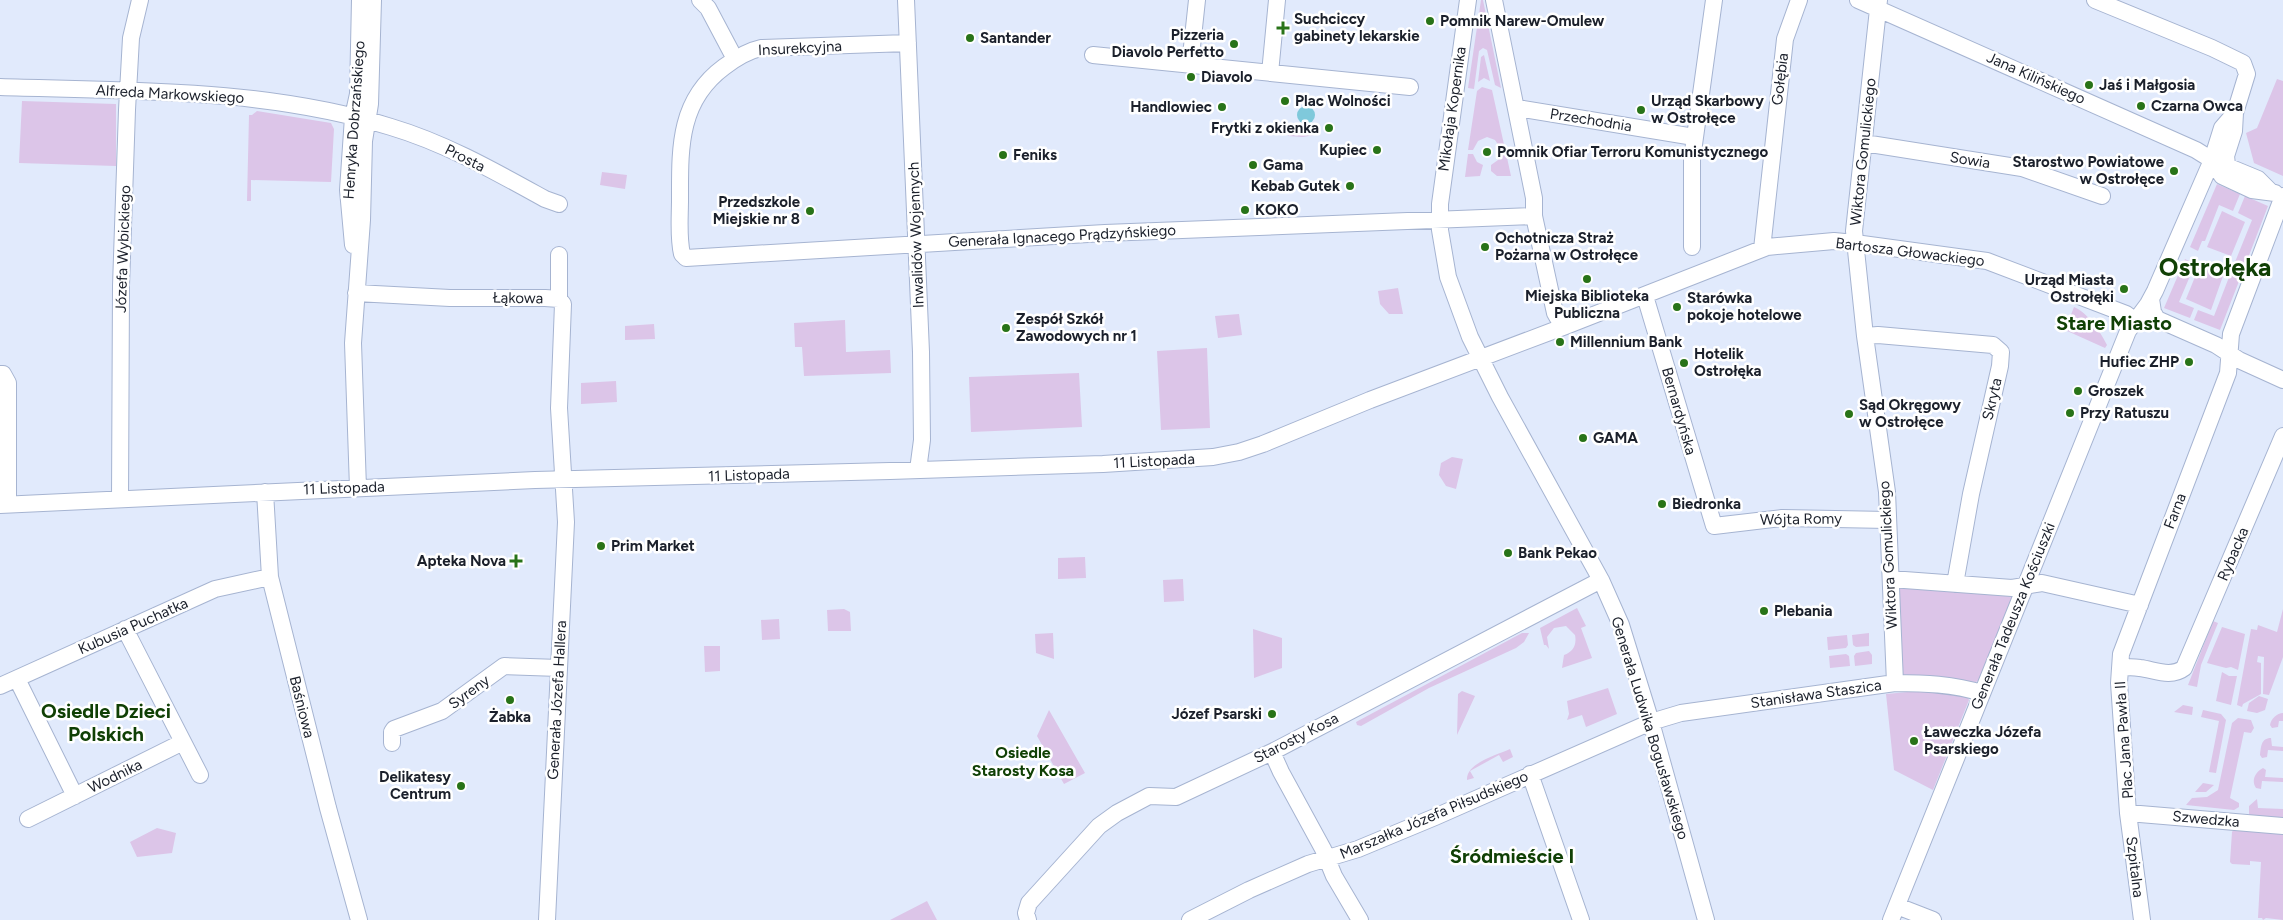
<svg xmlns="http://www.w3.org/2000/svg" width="2283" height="920" font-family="Figtree,sans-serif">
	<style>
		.green { fill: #dcc5e8 }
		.water { fill: #7fc9db }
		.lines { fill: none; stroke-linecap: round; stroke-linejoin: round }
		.minor-casing { stroke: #a6b4d1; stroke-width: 18 }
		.minor { stroke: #fff; stroke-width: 16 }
		.poi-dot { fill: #287318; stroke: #fff; stroke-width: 2 }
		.labels { text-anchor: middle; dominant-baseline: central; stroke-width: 5; stroke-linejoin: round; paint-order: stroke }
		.poi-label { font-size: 15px; font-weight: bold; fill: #1b202b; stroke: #fff; text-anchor: start }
		.street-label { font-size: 15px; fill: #1b202b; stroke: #fff }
		.neighbourhood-label { font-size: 16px; font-weight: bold; fill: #104005; stroke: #fff }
		.district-label { font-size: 20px; font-weight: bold; fill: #104005; stroke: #fff }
		.town-label { font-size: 25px; font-weight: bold; fill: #104005; stroke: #fff }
	</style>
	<rect width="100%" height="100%" fill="#e1eafc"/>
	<path class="green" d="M 1481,0 L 1483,0 L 1501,88 L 1495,85 L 1487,50 L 1483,48 L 1479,51 L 1474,89 L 1468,88 Z
		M 1484,55 L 1490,81 L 1484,78 L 1478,82 L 1481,57 Z
		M 2277,79 L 2283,81 L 2283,176 L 2254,163 L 2246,133 L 2257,128 Z
		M 1482,87 L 1492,90 L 1505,149 L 1501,149 L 1495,140 L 1487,137 L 1478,141 L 1473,150 L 1468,150 L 1477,91 Z
		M 22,101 L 116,104 L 116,166 L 19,163 Z
		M 257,111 L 331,123 L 334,129 L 331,182 L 251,180 L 251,201 L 247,201 L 249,115 L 252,115 Z
		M 1303,129 L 1313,130 L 1314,135 L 1303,137 L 1288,136 L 1289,130 L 1302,131 Z
		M 1501,153 L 1506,153 L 1511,176 L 1497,176 L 1491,171 L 1491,165 L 1498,160 Z
		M 1468,154 L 1473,154 L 1477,162 L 1483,165 L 1480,176 L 1465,177 Z
		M 602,172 L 627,175 L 625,189 L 600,185 Z
		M 2217,184 L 2240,194 L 2233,211 L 2219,205 L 2205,241 L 2202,241 L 2198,251 L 2190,247 Z
		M 2245,196 L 2268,206 L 2243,271 L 2233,267 L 2252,220 L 2238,213 Z
		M 2222,211 L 2245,222 L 2231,256 L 2207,247 Z
		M 2185,259 L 2193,263 L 2191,268 L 2193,269 L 2179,302 L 2194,308 L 2190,318 L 2164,308 Z
		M 2199,267 L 2223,276 L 2211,310 L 2186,299 Z
		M 2231,272 L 2241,276 L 2220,330 L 2194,320 L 2198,310 L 2214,316 Z
		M 1398,288 L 1403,314 L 1389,314 L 1380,304 L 1378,291 Z
		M 2074,307 C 2088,313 2100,331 2107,345 L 2105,348 L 2065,330 Z
		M 1239,314 L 1242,335 L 1218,338 L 1215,316 Z
		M 845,320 L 846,352 L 890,350 L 891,373 L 804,376 L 802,347 L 795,347 L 794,323 Z
		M 654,324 L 655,339 L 625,340 L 625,326 Z
		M 1207,348 L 1210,428 L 1161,430 L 1157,351 Z
		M 1079,373 L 1082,427 L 971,432 L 969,377 Z
		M 616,381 L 617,402 L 581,404 L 581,383 Z
		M 1452,457 L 1463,459 L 1456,489 L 1446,486 L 1439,475 L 1441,463 Z
		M 1085,557 L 1086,578 L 1058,579 L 1058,558 Z
		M 1183,579 L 1184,601 L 1164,602 L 1163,580 Z
		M 1910,582 L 1914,589 L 2012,596 L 2013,601 L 1979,680 L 1976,682 L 1906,677 L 1902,674 L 1898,586 Z
		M 1577,608 L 1586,626 L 1581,628 L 1592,658 L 1562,668 L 1564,655 C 1573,652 1577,645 1575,635 L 1566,626 L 1554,628 L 1547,637 L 1549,649 L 1546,645 L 1544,645 L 1540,628 Z
		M 844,609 L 850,612 L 851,631 L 828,631 L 827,610 Z
		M 2283,609 L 2283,657 L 2269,695 L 2263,694 L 2264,657 L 2258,656 L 2257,662 L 2261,663 L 2261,694 L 2243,704 L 2242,707 L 2237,705 L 2251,629 L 2257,630 L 2258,625 L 2277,632 Z
		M 779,619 L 780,639 L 762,640 L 761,620 Z
		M 2213,621 L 2218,623 L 2201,665 L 2197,687 L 2188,685 Z
		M 2222,627 L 2245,634 L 2238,670 L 2231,667 L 2226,668 L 2207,663 Z
		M 1253,629 L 1282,638 L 1282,668 L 1254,678 Z
		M 1053,633 L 1054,659 L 1036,653 L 1035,634 Z
		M 1522,633 L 1529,633 L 1524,642 L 1516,648 L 1429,688 L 1361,726 L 1357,725 L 1356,722 Z
		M 1869,633 L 1869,646 L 1856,647 L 1853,645 L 1852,635 Z
		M 1847,635 L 1848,645 L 1846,648 L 1828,650 L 1827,637 Z
		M 704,646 L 720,646 L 720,671 L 705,672 Z
		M 1869,651 L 1872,655 L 1872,664 L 1855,666 L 1854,656 L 1856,653 Z
		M 1846,654 L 1849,656 L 1850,666 L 1830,668 L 1829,656 Z
		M 2222,672 L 2229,676 L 2237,676 L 2231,705 L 2216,701 Z
		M 1608,688 L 1617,714 L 1586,727 L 1582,715 L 1567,720 L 1569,714 L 1567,701 Z
		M 1929,690 L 1967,696 L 1969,700 L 1933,790 L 1894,770 L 1886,694 Z
		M 1462,691 L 1475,696 L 1457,735 L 1458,694 Z
		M 2259,696 L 2268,699 L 2265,710 L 2257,713 L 2247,711 L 2249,703 Z
		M 2183,705 L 2193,707 L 2192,715 L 2174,712 Z
		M 1049,710 L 1085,773 L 1064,784 L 1037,736 Z
		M 2203,710 L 2221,714 L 2226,720 L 2216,773 L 2209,772 L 2219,721 L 2201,717 Z
		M 2283,713 L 2283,721 L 2279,721 L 2278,727 L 2272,728 L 2270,725 C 2271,719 2277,713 2283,713 Z
		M 2238,718 L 2251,720 L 2254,728 L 2251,733 L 2244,732 L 2230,798 L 2239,803 L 2239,807 L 2234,810 L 2186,805 L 2192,798 L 2207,797 L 2218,790 L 2232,723 Z
		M 2271,738 L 2272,746 L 2283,747 L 2283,751 L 2268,750 L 2267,757 L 2262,758 L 2260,755 C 2261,747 2261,738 2271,738 Z
		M 1510,749 L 1513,757 L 1503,762 L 1499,755 L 1470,771 L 1474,778 L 1467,780 C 1466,763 1497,755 1510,749 Z
		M 2263,768 L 2266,770 L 2265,777 L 2283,778 L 2283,782 L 2262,781 L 2261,789 L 2256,788 C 2251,781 2255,772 2263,768 Z
		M 2203,783 L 2214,785 L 2206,792 L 2195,792 Z
		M 2257,799 L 2258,808 L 2283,809 L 2283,819 L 2249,816 L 2249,806 Z
		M 157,828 L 176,833 L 172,853 L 137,857 L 130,842 Z
		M 2234,829 L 2283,830 L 2283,920 L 2266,918 L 2263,920 L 2262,918 L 2258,918 L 2261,862 L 2250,861 L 2250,865 L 2232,864 L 2230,862 L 2232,832 Z
		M 927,901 L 937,920 L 890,920 Z"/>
	<path class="water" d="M1297 115a9 9 0 1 1 18 0a9 9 0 1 1-18 0Z"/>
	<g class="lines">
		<defs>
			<path id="minor" d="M 700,0 L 708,8 L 735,59
				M 906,0 L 921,352 L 922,440 L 918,470
				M 1468,0 L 1440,204 L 1440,230 L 1448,277 L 1470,337 L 1500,397 L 1601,580 L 1621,625 L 1651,722 L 1706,920
				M 1494,0 L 1534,198 L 1534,216 L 1555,313 L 1563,327
				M 1858,0 L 2196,150 L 2212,160 L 2258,179 L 2271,192
				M 1879,0 L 1854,231 L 1865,336 L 1887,492 L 1895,683
				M 2095,0 L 2212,48 L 2243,63 L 2247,74 L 2235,113 L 2234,131 L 2226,156 L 2227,165
				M 908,43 L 761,48 C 747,51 736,58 724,67 C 678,101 680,149 680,200 C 680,217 678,237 682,254 L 686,258 L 1105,233 L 1534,216
				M 1093,55 L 1410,87
				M 1190,65 L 1197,0
				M 1270,73 L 1277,0
				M 0,87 C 131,91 265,88 391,127 C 445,143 496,172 545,199 L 559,204
				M 1517,108 L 1694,137
				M 1864,143 L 2022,168 L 2102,196
				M 2212,160 L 2222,176 L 2252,190 L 2275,193
				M 353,245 L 348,190 L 353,117 L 358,94 L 360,0
				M 1692,247 L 1692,159 L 1714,0
				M 1762,249 L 1785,39 L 1799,0
				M 559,255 L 559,299
				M 356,293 L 450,298 L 545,298 L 559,299 L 563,304 L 559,408 L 566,522 L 547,920
				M 1645,296 L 1714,526 L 1782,518 L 1888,520
				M 2151,299 L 2153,312 L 2157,319 L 2216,345 L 2239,360 L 2283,380
				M 1865,336 L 1878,335 L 1993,345 L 2001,352 L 2000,366 L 1971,494 L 1955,584
				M 0,374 L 3,374 L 8,383 L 8,504
				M 358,488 L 353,343 L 362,220 L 364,141 L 370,104 L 373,0
				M 265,492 L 270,577 L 328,808 L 359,920
				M 120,499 L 121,286 L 127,110 L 131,38 L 140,0
				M 0,505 L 535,480 L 890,471 L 1103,464 L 1213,457 L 1239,452 L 1263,444 L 1370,400 L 1563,327 L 1767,247 L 1834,241 L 1855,243 L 1987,261 L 2126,314 L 2130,317 L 2132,326
				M 1891,579 L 2012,588 L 2042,583 L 2140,605
				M 125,629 L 200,775
				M 2120,668 C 2127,667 2134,667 2140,668 C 2155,670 2171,678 2184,668 L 2283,436
				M 17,679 L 75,796
				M 0,686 L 215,589 L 270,577
				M 392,743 L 392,732 L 394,729 L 442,711 L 504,666 L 559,668
				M 1272,752 L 1281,772 L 1323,849 L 1334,876 L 1360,920
				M 1530,774 L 1581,920
				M 2128,813 L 2283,826
				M 28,819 L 183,742
				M 1897,906 L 1933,920
				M 1028,920 L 1026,913 L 1029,903 L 1099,826 L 1117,813 L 1149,796 L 1176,797 L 1272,752 L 1601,580
				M 1190,920 L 1249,890 L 1308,864 L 1358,849 L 1435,817 L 1651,722 L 1681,713 L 1895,683 C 1923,683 1954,684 1981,693
				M 1891,920 L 2128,331 L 2148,304 L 2155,291 L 2212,160 L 2222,128 L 2235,113
				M 2142,920 L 2128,813 L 2119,683 L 2121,654 L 2228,373 L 2231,334 L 2283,196"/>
		</defs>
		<use href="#minor" class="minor-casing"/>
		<use href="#minor" class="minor"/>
	</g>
	<g class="poi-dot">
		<circle cx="1430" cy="21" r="5"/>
		<path d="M1280.5 20.5h5v5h5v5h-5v5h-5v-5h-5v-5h5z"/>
		<circle cx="970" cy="38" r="5"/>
		<circle cx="1234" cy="44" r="5"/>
		<circle cx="1191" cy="77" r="5"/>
		<circle cx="2089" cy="85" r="5"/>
		<circle cx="1285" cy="101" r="5"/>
		<circle cx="2141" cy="106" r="5"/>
		<circle cx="1222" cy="107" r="5"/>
		<circle cx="1641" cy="110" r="5"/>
		<circle cx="1329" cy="128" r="5"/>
		<circle cx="1377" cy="150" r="5"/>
		<circle cx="1487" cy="152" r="5"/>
		<circle cx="1003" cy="155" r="5"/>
		<circle cx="1253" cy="165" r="5"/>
		<circle cx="2174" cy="171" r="5"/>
		<circle cx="1350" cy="186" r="5"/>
		<circle cx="1245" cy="210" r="5"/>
		<circle cx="810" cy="211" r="5"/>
		<circle cx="1485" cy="247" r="5"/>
		<circle cx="1587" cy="279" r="5"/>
		<circle cx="2124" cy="289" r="5"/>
		<circle cx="1677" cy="307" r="5"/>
		<circle cx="1006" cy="328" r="5"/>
		<circle cx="1560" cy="342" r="5"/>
		<circle cx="2189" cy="362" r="5"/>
		<circle cx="1684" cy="363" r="5"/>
		<circle cx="2078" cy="391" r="5"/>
		<circle cx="2070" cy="413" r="5"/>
		<circle cx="1849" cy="414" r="5"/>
		<circle cx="1583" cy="438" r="5"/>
		<circle cx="1662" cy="504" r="5"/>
		<circle cx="601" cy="546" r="5"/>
		<circle cx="1508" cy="553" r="5"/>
		<path d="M513.5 553.5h5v5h5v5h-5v5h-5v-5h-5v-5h5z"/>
		<circle cx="1764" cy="611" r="5"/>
		<circle cx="510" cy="700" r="5"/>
		<circle cx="1272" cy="714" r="5"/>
		<circle cx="1914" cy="741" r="5"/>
		<circle cx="461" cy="786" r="5"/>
	</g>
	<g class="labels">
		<g class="poi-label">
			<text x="1294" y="19">Suchciccy<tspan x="1294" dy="17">gabinety lekarskie</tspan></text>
			<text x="1440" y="21">Pomnik Narew-Omulew</text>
			<text x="1224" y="35" text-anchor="end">Pizzeria<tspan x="1224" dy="17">Diavolo Perfetto</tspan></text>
			<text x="980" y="38">Santander</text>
			<text x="1201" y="77">Diavolo</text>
			<text x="2099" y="85">Jaś i Małgosia</text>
			<text x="1295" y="101">Plac Wolności</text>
			<text x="1651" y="101">Urząd Skarbowy<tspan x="1651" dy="17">w Ostrołęce</tspan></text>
			<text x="2151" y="106">Czarna Owca</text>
			<text x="1212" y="107" text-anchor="end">Handlowiec</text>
			<text x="1319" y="128" text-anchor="end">Frytki z okienka</text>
			<text x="1367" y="150" text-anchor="end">Kupiec</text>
			<text x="1497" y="152">Pomnik Ofiar Terroru Komunistycznego</text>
			<text x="1013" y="155">Feniks</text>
			<text x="2164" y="162" text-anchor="end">Starostwo Powiatowe<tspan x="2164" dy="17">w Ostrołęce</tspan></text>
			<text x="1263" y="165">Gama</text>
			<text x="1340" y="186" text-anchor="end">Kebab Gutek</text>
			<text x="800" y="202" text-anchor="end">Przedszkole<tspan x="800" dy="17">Miejskie nr 8</tspan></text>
			<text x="1255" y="210">KOKO</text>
			<text x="1495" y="238">Ochotnicza Straż<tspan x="1495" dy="17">Pożarna w Ostrołęce</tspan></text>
			<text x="2114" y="280" text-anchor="end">Urząd Miasta<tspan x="2114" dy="17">Ostrołęki</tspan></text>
			<text x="1587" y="296" text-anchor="middle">Miejska Biblioteka<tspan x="1587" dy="17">Publiczna</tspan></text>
			<text x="1687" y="298">Starówka<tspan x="1687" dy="17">pokoje hotelowe</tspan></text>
			<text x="1016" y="319">Zespół Szkół<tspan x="1016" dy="17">Zawodowych nr 1</tspan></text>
			<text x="1570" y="342">Millennium Bank</text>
			<text x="1694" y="354">Hotelik<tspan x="1694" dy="17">Ostrołęka</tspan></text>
			<text x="2179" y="362" text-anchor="end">Hufiec ZHP</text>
			<text x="2088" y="391">Groszek</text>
			<text x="1859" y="405">Sąd Okręgowy<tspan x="1859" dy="17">w Ostrołęce</tspan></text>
			<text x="2080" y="413">Przy Ratuszu</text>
			<text x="1593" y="438">GAMA</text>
			<text x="1672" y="504">Biedronka</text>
			<text x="611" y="546">Prim Market</text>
			<text x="1518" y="553">Bank Pekao</text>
			<text x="506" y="561" text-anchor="end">Apteka Nova</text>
			<text x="1774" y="611">Plebania</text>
			<text x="1262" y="714" text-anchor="end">Józef Psarski</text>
			<text x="510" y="717" text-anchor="middle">Żabka</text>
			<text x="1924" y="732">Ławeczka Józefa<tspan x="1924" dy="17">Psarskiego</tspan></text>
			<text x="451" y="777" text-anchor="end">Delikatesy<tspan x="451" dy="17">Centrum</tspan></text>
		</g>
		<g class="street-label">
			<text transform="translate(800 48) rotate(-3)">Insurekcyjna</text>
			<text transform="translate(2036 78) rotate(24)">Jana Kilińskiego</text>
			<text transform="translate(1780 79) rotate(-83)">Gołębia</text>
			<text transform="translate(170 94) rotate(3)">Alfreda Markowskiego</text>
			<text transform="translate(1452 109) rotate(-82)">Mikołaja Kopernika</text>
			<text transform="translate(354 120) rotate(-86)">Henryka Dobrzańskiego</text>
			<text transform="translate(1591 120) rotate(9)">Przechodnia</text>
			<text transform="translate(1863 152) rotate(-84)">Wiktora Gomulickiego</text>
			<text transform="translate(465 158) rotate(27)">Prosta</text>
			<text transform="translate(1970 160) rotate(9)">Sowia</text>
			<text transform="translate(916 235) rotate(-92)">Inwalidów Wojennych</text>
			<text transform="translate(1062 236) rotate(-3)">Generała Ignacego Prądzyńskiego</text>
			<text transform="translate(123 249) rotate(-88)">Józefa Wybickiego</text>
			<text transform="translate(1910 252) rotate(7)">Bartosza Głowackiego</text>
			<text transform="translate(518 298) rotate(1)">Łąkowa</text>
			<text transform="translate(1992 399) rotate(-77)">Skryta</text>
			<text transform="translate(1679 411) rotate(74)">Bernardyńska</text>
			<text transform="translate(1154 461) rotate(-3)">11 Listopada</text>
			<text transform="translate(749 475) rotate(-2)">11 Listopada</text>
			<text transform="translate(344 488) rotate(-2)">11 Listopada</text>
			<text transform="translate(2175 511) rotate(-69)">Farna</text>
			<text transform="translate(1801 519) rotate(-1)">Wójta Romy</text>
			<text transform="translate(2233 554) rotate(-67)">Rybacka</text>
			<text transform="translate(1888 555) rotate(-93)">Wiktora Gomulickiego</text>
			<text transform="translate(2013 616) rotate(-68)">Generała Tadeusza Kościuszki</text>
			<text transform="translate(133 626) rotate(-24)">Kubusia Puchatka</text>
			<text transform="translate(469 692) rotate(-36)">Syreny</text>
			<text transform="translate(1816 694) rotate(-8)">Stanisława Staszica</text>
			<text transform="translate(557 700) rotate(-87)">Generała Józefa Hallera</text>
			<text transform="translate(302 707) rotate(76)">Baśniowa</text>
			<text transform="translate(1650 728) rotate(73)">Generała Ludwika Bogusławskiego</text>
			<text transform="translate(1296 738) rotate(-27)">Starosty Kosa</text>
			<text transform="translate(2124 740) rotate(-94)">Plac Jana Pawła II</text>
			<text transform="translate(115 776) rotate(-26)">Wodnika</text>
			<text transform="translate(1434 815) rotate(-23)">Marszałka Józefa Piłsudskiego</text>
			<text transform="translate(2206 819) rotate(5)">Szwedzka</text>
			<text transform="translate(2135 867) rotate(83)">Szpitalna</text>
		</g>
		<g class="neighbourhood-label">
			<text x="1023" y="752">Osiedle<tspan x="1023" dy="18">Starosty Kosa</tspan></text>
		</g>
		<g class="district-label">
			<text x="2114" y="323">Stare Miasto</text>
			<text x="106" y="711">Osiedle Dzieci<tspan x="106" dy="23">Polskich</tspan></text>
			<text x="1512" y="856">Śródmieście I</text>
		</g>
		<g class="town-label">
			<text x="2215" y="267">Ostrołęka</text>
		</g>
	</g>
</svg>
